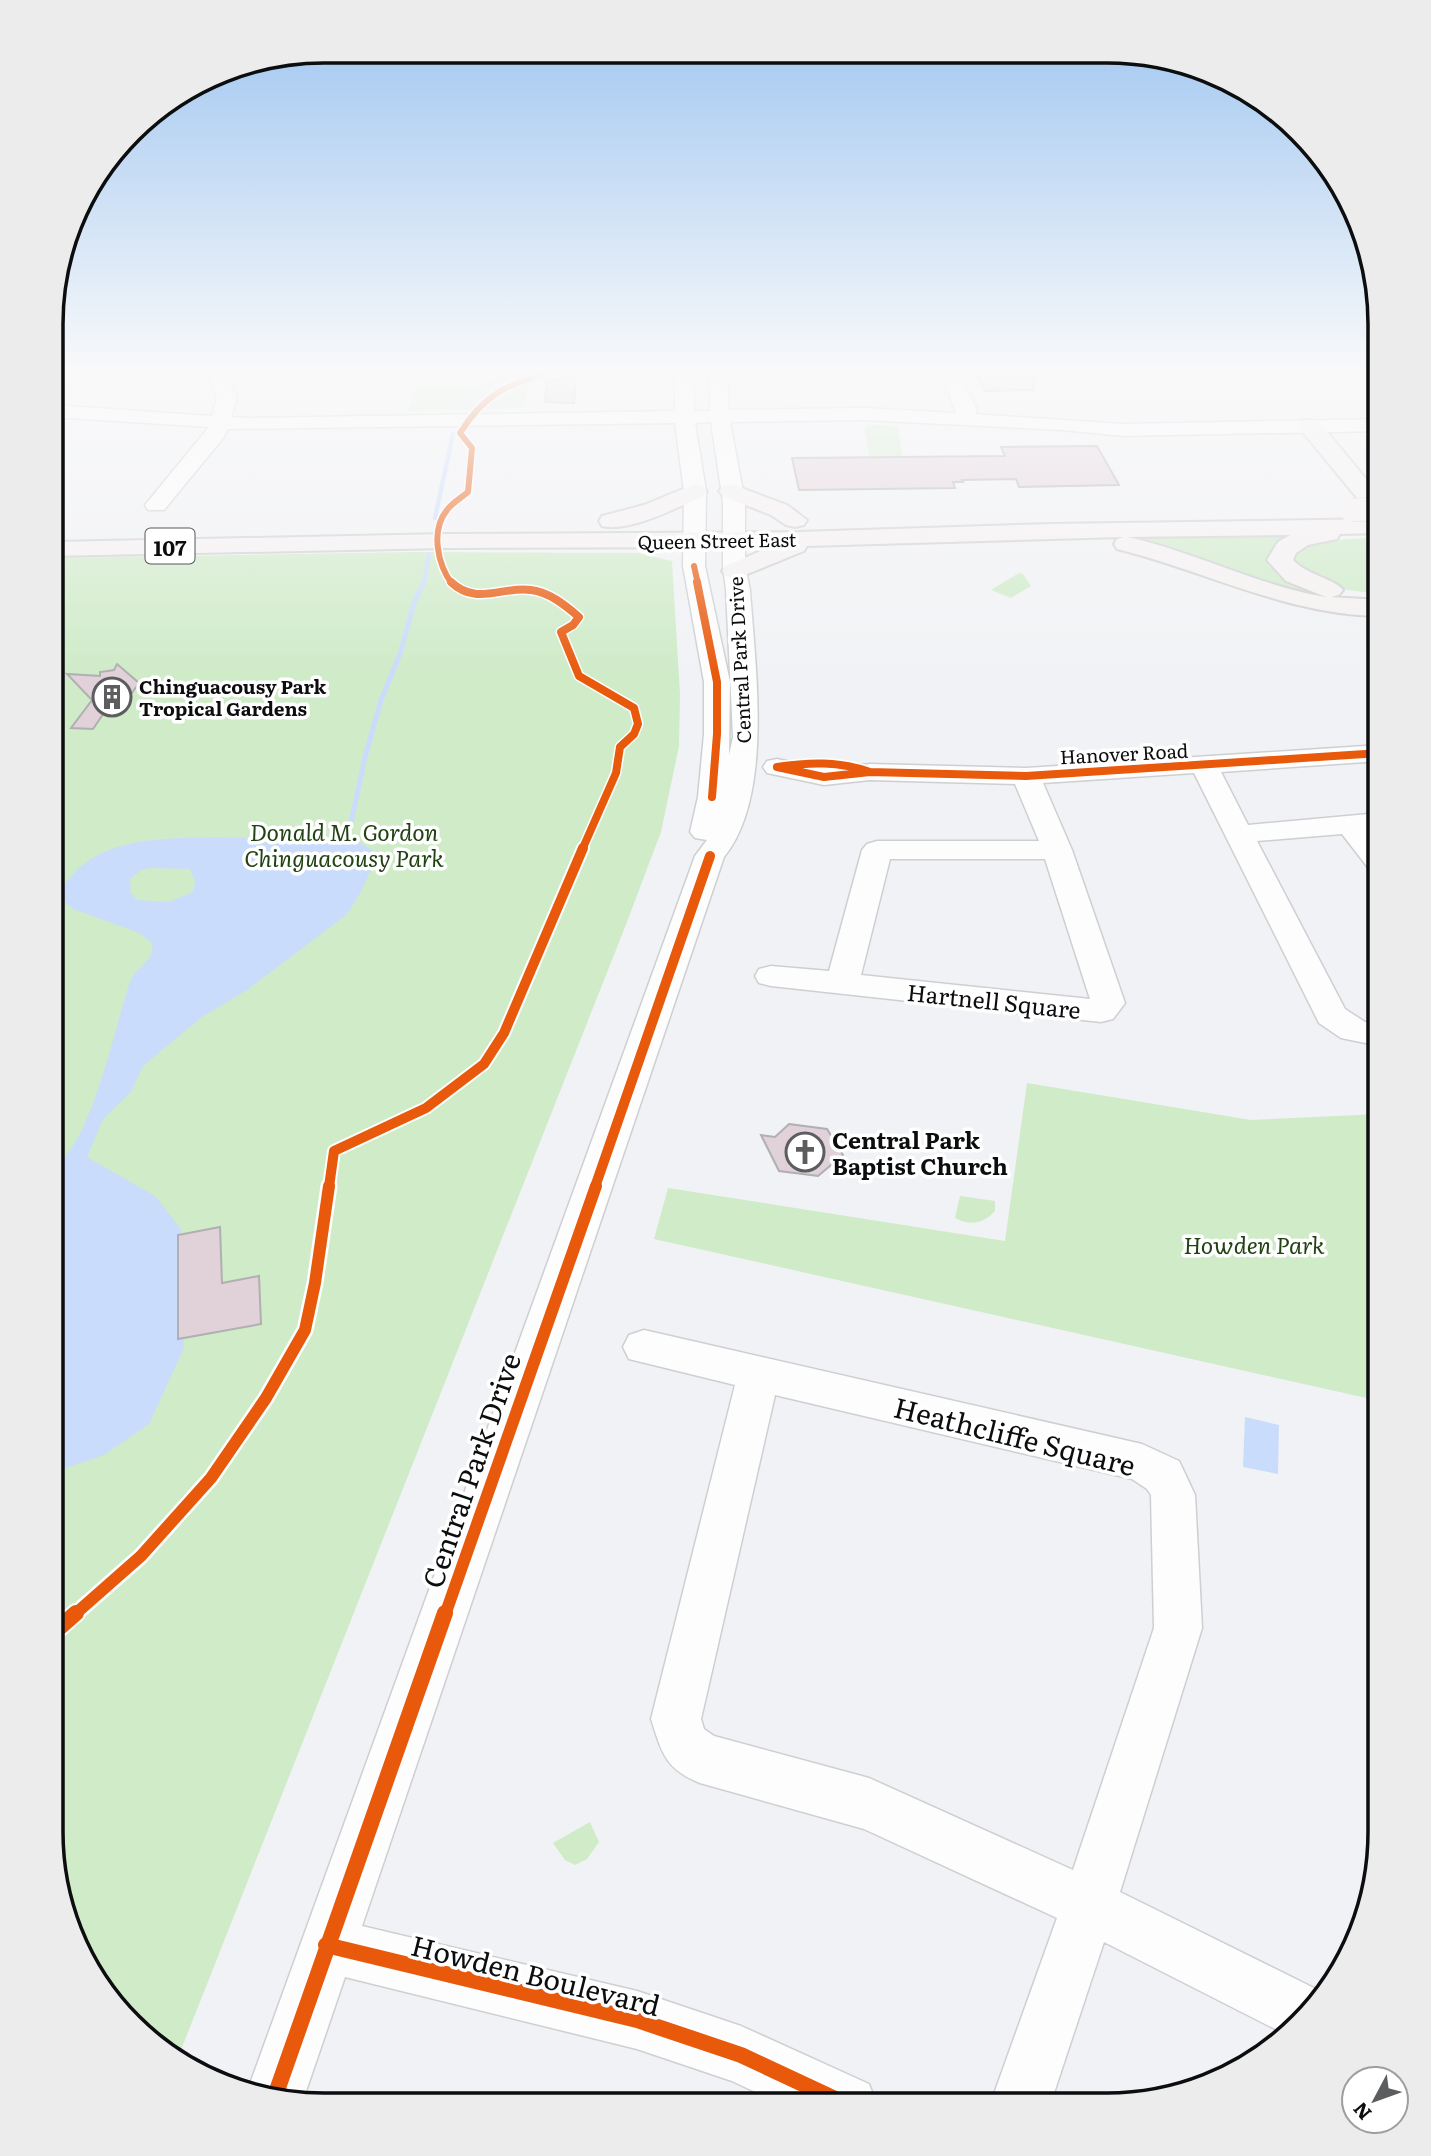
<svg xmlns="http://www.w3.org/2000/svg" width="1431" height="2156" font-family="Literata,serif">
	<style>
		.green { fill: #cfebc8 }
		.water { fill: #cadcfb; fill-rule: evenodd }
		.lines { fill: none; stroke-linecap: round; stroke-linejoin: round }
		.stream-far1 { stroke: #cadcfb; stroke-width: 4.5 }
		.stream { stroke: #cadcfb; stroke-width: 5 }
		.building { fill: #e1d1d8; stroke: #b0afb1; stroke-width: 2 }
		.minor-casing { stroke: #cecfd1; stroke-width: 3 }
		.major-casing { stroke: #cecfd0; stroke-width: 4 }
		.minor { fill: #fdfdfe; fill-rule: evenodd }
		.major { fill: #f5f1f1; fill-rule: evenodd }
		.major-bridge-casing { stroke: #cecfd0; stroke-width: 24; stroke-linecap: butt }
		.major-bridge { stroke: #f5f1f1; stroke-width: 23 }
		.cycleway-far4-casing { stroke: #fff; stroke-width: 9 }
		.cycleway-far3-casing { stroke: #fff; stroke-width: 11 }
		.cycleway-far2-casing { stroke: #fff; stroke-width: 14 }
		.cycleway-far1-casing { stroke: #fff; stroke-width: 17 }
		.cycleway-casing { stroke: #fff; stroke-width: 20 }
		.cycleway-far4 { stroke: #e8590c; stroke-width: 6 }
		.cycleway-far3 { stroke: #e8590c; stroke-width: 8 }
		.cycleway-far2 { stroke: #e8590c; stroke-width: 10 }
		.cycleway-far1 { stroke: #e8590c; stroke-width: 12 }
		.cycleway { stroke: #e8590c; stroke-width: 16 }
		.labels { text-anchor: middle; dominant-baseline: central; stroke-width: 7; stroke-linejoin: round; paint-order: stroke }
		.far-street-label { font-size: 19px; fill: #0c0d0e; stroke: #fff }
		.far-poi-label { font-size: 19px; font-weight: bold; fill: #0c0d0e; stroke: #fff; text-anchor: start }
		.shield { fill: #fff; stroke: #555656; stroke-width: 2 }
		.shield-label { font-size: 21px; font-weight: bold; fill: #0c0d0e }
		.park-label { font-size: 23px; font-style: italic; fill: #214213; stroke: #fff }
		.street-label { font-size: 23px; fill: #0c0d0e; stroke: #fff }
		.poi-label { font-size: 23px; font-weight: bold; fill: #0c0d0e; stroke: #fff; text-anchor: start }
		.near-street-label { font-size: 28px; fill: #0c0d0e; stroke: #fff }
		.rim { fill: none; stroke: #0c0d0e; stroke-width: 3.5 }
	</style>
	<rect width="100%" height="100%" fill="#f1f2f5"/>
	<path class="green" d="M 418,373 L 560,373 L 529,383 L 523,408 L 408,411 Z
		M 870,425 L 898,426 L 902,456 L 869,456 L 865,429 Z
		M 1299,534 L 1275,543 L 1268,565 C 1301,589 1339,604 1380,601 L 1380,603 L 1309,597 L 1161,548 L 1118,539 Z
		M 1380,537 L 1380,592 C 1340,593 1324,584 1290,565 L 1291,552 L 1308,542 Z
		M 415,552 L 637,553 L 672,561 L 680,694 L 679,746 L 661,832 L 625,927 L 177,2060 L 158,2049 L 107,1999 L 72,1937 L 51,1832 L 53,558 Z
		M 1019,573 L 1023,574 L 1031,586 L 1011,598 L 991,590 Z
		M 1027,1083 L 1251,1120 L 1380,1114 L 1380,1401 L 654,1239 L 668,1188 L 1005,1241 Z
		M 960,1196 L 995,1201 L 995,1211 C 983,1224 970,1226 955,1218 Z
		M 590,1822 L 599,1842 L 587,1859 L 575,1865 L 565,1860 L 553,1843 Z"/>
	<path class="water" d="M 214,837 L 357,841 L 374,851 C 374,870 357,901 346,915 L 247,990 L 202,1017 L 143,1066 L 131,1092 L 103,1119 L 87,1157 L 155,1196 L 181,1229 L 184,1348 L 149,1424 L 104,1455 L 51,1473 L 52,1167 C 91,1149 115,1024 130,982 C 135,967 156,960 152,943 L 139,933 L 73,909 L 65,902 L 62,889 C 93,836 161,839 214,837 ZM 150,868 L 190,869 L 195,881 L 193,892 L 168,902 L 137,900 L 130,892 L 131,884 L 129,880 L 141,870 Z
		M 1245,1417 L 1279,1425 L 1278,1474 L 1243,1467 Z"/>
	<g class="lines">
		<path class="stream-far1" d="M 464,407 L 487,385 L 515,373
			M 435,518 L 453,434
			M 424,584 L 429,554"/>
		<path class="stream" d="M 339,846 L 347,841 L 365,757 L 381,700 L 400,654 L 414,603 L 424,582"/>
	</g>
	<path class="building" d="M 975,373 L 1034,373 L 1034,390 L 985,391 Z
		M 576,374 L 574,403 L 545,402 L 547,383 Z
		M 1097,446 L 1119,485 L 1019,487 L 1016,479 L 962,480 L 963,482 L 953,482 L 955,488 L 799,490 L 792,458 L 1005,456 L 1001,447 Z
		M 117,664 L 139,683 L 121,708 L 112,701 L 93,729 L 71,728 L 92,700 L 67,674 L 100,676 L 100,672 L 114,670 Z
		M 789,1124 L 827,1129 L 843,1155 L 818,1176 L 779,1171 L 761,1135 L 775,1137 Z
		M 220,1227 L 222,1283 L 259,1276 L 261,1324 L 178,1339 L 178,1235 Z"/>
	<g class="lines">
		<defs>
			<path id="minor" d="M 207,373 L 225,373 L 237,398 L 231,417 L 247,418 L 675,411 L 675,373 L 693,373 L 694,411 L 710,411 L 709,373 L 727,373 L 729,410 L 863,408 L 956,413 L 942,373 L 960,373 L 977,410 L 975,414 L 1123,424 L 1380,419 L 1380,431 L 1123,436 L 1062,430 L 863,420 L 730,422 L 745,502 L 745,566 L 750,590 C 755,665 774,796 724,857 L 362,1926 L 637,1991 L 741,2026 L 869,2084 L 877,2105 L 781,2104 L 732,2081 L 637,2049 L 345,1977 L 302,2103 L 289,2103 L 247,2092 L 695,856 L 707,840 L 695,838 L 690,832 L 698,797 L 704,734 L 704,682 L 683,566 L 684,491 L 675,423 L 228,429 L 224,437 L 164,510 L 148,510 L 145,505 L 209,427 L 53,417 L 53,405 L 212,416 L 217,398 ZM 711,422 L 723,502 L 723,566 L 726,590 L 733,737 L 729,755 L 730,682 L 705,566 L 706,491 L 695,423 Z
				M 1380,745 L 1380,761 L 1221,772 L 1248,825 L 1380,813 L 1380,831 L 1371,831 L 1380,843 L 1380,872 L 1369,869 L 1342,834 L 1257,841 L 1345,1009 L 1365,1022 L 1380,1024 L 1380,1046 L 1341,1038 L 1319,1023 L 1194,773 L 1043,783 L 1072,850 L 1125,1003 L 1113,1019 L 1101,1022 L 771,986 L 759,983 L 755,976 L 759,969 L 771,966 L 829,971 L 862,850 L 867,844 L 877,841 L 1039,841 L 1015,784 L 870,780 L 824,785 L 767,773 L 763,767 L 767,761 L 777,759 L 824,769 L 870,764 L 1026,768 ZM 890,859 L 1045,859 L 1090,999 L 861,975 Z
				M 644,1330 L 1142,1444 L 1179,1461 L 1195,1495 L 1202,1628 L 1120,1892 L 1326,1994 L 1287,2035 L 1104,1942 L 1050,2105 L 990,2105 L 1057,1918 L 864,1829 L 700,1783 C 665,1769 662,1753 651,1719 L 735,1385 L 629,1359 L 623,1347 L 629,1335 ZM 775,1395 L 1132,1479 L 1147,1489 L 1151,1495 L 1154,1628 L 1073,1870 L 869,1778 L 714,1736 L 704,1729 L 701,1719 Z"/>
			<path id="major" d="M 1310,420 L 1318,421 L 1380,496 L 1380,518 L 1372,516 L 1302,431 L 1299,426 L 1302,421 Z
				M 695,484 L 703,486 L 707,491 L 703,496 C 678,507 629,533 602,526 L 599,521 L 602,516 L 644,505 Z
				M 731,484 L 787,505 L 807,520 L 804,525 L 795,527 L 786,525 L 771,515 L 723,496 L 719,491 L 723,486 Z
				M 1380,519 L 1380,533 L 1340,534 L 1337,539 L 1308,545 L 1296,553 L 1293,560 C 1307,575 1335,579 1343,590 L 1339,595 L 1331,597 L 1380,600 L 1380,616 C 1287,615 1206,571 1117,549 L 1114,544 L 1117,539 L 1124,537 L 807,546 L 804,551 L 735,579 L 726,576 L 722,571 L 726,566 L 770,547 L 446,548 L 53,556 L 53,542 L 446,534 L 798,532 L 1051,524 ZM 1290,535 L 1278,542 L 1267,560 L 1286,581 L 1326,597 C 1259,586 1195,552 1128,537 Z"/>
		</defs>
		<use href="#minor" class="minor-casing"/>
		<use href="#major" class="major-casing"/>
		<use href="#minor" class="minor"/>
		<use href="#major" class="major"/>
		<defs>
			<path id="major-bridge" d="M 1351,510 L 1380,509"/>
		</defs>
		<use href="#major-bridge" class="major-bridge-casing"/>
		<use href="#major-bridge" class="major-bridge"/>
		<defs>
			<path id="cycleway-far4" d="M 694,566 L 698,584
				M 452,584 C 438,565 430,531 447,510 C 452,503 461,498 468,492 L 472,448 L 460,433 C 484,395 504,386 546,373"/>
			<path id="cycleway-far3" d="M 451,582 C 476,606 501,586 531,590 C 549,592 565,605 579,617 L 573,625 L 561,632 L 579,676 L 634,708 L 638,724 L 634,734 L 620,747 L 616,773 L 582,850
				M 697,582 L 717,682 L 717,734 L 712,797
				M 777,767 L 824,777 L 870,772 L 1026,776 L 1380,753
				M 777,767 C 809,762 839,761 870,772"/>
			<path id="cycleway-far2" d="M 329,1187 L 334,1151 L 426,1108 L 484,1064 L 504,1033 L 583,848
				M 595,1187 L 710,856"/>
			<path id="cycleway-far1" d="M 74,1615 L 141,1556 L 211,1478 L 266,1398 L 305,1330 L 315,1283 L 329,1186
				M 445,1615 L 596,1186"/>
			<path id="cycleway" d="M 51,1635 L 76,1613
				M 326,1945 L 637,2020 L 741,2055 L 848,2105
				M 274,2099 L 445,1613"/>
		</defs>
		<use href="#cycleway-far4" class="cycleway-far4-casing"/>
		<use href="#cycleway-far3" class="cycleway-far3-casing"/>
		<use href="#cycleway-far2" class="cycleway-far2-casing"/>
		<use href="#cycleway-far1" class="cycleway-far1-casing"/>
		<use href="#cycleway" class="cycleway-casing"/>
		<use href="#cycleway-far4" class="cycleway-far4"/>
		<use href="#cycleway-far3" class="cycleway-far3"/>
		<use href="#cycleway-far2" class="cycleway-far2"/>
		<use href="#cycleway-far1" class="cycleway-far1"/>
		<use href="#cycleway" class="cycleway"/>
	</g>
	<linearGradient id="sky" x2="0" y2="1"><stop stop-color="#9cc4f0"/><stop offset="0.55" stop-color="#f9f9fa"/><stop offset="1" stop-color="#f9f9fa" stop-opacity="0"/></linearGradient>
	<rect width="1431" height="675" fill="url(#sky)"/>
	<defs>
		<symbol id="building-ring" viewBox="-11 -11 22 22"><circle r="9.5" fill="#fff" stroke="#5c5d5f" stroke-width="1.5"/><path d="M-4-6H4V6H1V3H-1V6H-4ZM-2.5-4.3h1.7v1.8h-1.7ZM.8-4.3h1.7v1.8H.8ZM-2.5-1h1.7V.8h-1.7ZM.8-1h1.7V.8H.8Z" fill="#5c5d5f"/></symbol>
		<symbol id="church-ring" viewBox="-11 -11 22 22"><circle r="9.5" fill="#fff" stroke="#5c5d5f" stroke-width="1.5"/><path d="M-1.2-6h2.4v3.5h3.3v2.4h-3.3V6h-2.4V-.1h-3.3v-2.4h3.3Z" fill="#5c5d5f"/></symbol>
	</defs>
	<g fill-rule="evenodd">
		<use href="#building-ring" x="90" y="675" width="44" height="44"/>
		<use href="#church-ring" x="783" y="1130" width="44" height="44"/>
	</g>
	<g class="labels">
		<g class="far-street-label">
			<text transform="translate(717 540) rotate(-1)">Queen Street East</text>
			<text transform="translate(739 660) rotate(-93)">Central Park Drive</text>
			<text transform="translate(1124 753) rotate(-3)">Hanover Road</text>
		</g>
		<g class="far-poi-label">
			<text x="139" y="686">Chinguacousy Park<tspan x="139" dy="22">Tropical Gardens</tspan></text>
		</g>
		<rect class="shield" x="145.5" y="528.5" width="49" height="35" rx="5"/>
		<g class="shield-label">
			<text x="170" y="546">107</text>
		</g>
		<g class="park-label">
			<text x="344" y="831">Donald M. Gordon<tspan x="344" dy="26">Chinguacousy Park</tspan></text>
			<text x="1254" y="1244">Howden Park</text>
		</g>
		<g class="street-label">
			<text transform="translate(994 1000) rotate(6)">Hartnell Square</text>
		</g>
		<g class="poi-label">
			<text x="832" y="1139">Central Park<tspan x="832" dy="26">Baptist Church</tspan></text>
		</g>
		<g class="near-street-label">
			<text transform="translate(1015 1435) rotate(14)">Heathcliffe Square</text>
			<text transform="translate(470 1470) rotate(-71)">Central Park Drive</text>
			<text transform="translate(536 1974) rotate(14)">Howden Boulevard</text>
		</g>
	</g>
	<path d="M0 0H1431V2156H0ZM324 63H1107A261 261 0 0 1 1368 324V1832A261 261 0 0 1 1107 2093H324A261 261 0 0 1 63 1832V324A261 261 0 0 1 324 63Z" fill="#ececec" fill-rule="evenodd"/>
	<path class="rim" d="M324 63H1107A261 261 0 0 1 1368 324V1832A261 261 0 0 1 1107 2093H324A261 261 0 0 1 63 1832V324A261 261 0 0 1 324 63Z"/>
	<g transform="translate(1375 2100) rotate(229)"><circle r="33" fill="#ffffff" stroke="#9e9e9f" stroke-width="2"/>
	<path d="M0-5L12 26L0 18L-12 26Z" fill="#5c5d5f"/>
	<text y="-10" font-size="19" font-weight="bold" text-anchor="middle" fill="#0c0d0e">N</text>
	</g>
</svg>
